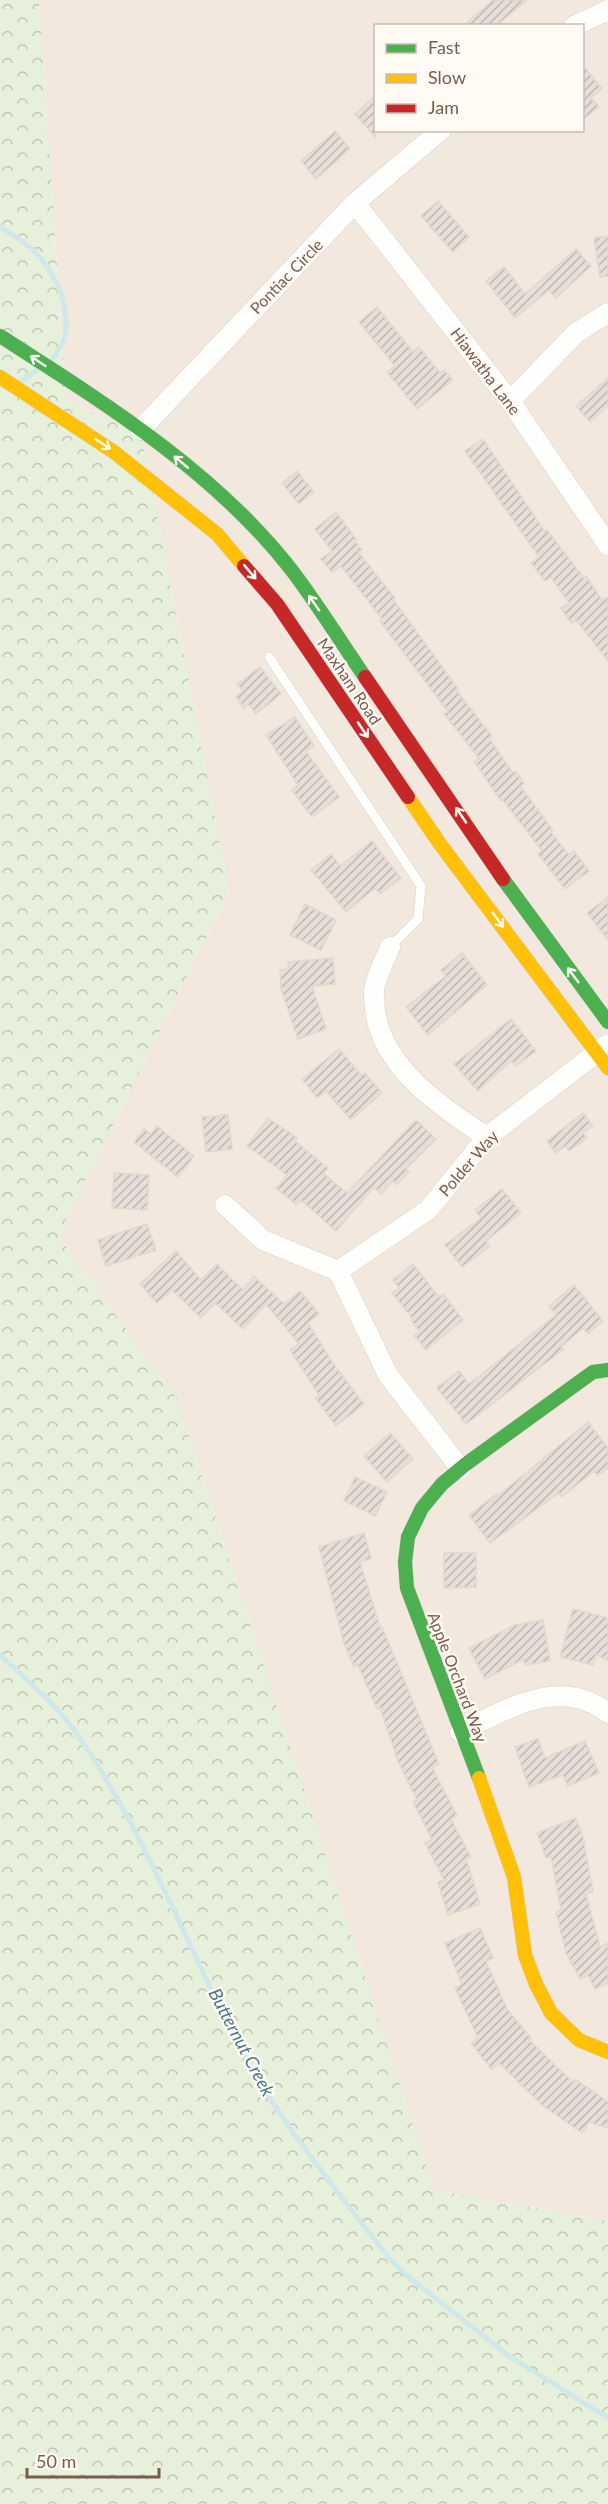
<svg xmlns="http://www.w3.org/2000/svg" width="608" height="2504" font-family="Lato,sans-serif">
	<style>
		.residential { fill: #f2e8de; fill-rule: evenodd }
		.forest { fill: url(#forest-crowns) }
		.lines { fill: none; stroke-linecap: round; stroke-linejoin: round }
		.stream { stroke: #d0e8ea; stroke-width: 5 }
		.building { fill: url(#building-hatch); stroke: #e2d8d2; stroke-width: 1.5 }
		.lane-casing { stroke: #d7d1cb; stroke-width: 10 }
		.street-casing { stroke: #d7d1cb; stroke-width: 21 }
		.fast-casing { stroke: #d9d2cb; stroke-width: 15 }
		.slow-casing { stroke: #d9d2cb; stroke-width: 15 }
		.jam-casing { stroke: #d9d2cb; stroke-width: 15 }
		.lane { stroke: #fefefd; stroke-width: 9 }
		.street { stroke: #fefefd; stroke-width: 20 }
		.fast { stroke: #4caf50; stroke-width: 14 }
		.slow { stroke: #ffc107; stroke-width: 14 }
		.jam { stroke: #c62828; stroke-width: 14 }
		.oneway { stroke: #fffaf3 }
		.labels { text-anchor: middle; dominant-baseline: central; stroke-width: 5; stroke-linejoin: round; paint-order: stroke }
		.street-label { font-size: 16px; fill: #7a5c4d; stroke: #fffaf3 }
		.water-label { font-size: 18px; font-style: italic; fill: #437c86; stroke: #fffaf3 }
	</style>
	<defs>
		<pattern id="forest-crowns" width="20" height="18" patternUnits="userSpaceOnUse" patternTransform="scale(1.5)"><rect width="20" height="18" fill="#e7f0db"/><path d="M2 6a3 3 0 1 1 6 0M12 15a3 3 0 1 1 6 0" fill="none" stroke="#c0c6b4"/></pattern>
		<pattern id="building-hatch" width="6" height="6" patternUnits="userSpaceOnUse" patternTransform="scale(1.5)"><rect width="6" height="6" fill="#e6ded7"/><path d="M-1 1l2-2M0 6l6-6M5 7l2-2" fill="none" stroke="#bfb7b1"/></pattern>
	</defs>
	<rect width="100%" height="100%" fill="#f9f5f0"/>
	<path class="residential" d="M 39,0 L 608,0 L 608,2221 L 434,2190 L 177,1399 L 58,1235 L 229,892 L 142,436 L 66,400 ZM 376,26 L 582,26 L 582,130 L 376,130 Z"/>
	<path class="forest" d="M 0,0 L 39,0 L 66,400 L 142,436 L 229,892 L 58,1236 L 177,1399 L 434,2190 L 608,2221 L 608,2504 L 0,2504 Z"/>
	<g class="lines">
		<path class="stream" d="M 0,227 C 9,233 19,238 27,245 C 52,265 71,303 65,336 C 63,344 57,353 52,360
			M 20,382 L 37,370
			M 0,1655 C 28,1681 60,1707 81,1740 C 145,1834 185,1941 237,2042 C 277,2119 335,2188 388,2257 L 406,2275 L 509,2356 L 608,2418"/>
	</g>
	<path class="building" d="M 493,0 L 527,0 L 496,26 L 463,26 Z
		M 582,64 L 602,89 L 591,98 L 599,107 L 582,120 Z
		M 375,96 L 375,137 L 355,114 Z
		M 335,131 L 350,149 L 316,179 L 301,161 Z
		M 438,201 L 469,237 L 453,252 L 421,216 Z
		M 608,236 L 608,276 L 600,277 L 594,238 Z
		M 576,249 L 591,266 L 556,298 L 549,290 L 515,318 L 486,281 L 504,267 L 525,294 Z
		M 377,307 L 413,352 L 419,347 L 440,373 L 444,370 L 453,380 L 417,409 L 387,372 L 395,366 L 359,322 Z
		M 608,378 L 608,406 L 590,422 L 576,406 Z
		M 483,439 L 545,532 L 547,530 L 584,578 L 586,576 L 602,600 L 608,597 L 608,661 L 576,620 L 571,623 L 561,608 L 569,603 L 551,577 L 545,581 L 531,563 L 539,557 L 465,451 Z
		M 297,471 L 314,492 L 299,504 L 282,483 Z
		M 336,512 L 356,539 L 354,540 L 362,550 L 358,552 L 395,598 L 393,599 L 459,690 L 457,691 L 492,736 L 489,738 L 513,773 L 516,771 L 524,783 L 520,786 L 553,830 L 551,832 L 569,855 L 574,851 L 589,871 L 565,889 L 538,854 L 542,851 L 502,799 L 500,800 L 474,761 L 479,758 L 444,714 L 448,712 L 380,621 L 382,619 L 341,566 L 332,572 L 321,559 L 332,551 L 315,529 Z
		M 260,667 L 281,694 L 256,714 L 248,704 L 244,708 L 236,697 L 243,691 L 237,684 Z
		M 295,717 L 314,746 L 306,751 L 339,797 L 312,817 L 292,790 L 298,785 L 266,735 Z
		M 372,841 L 401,878 L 380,894 L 375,888 L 346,912 L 311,870 L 331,854 L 340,866 Z
		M 608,897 L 608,940 L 587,913 Z
		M 305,904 L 336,920 L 321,950 L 290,935 Z
		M 462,953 L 487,985 L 428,1035 L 406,1007 L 446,976 L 441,970 Z
		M 333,958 L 335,984 L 312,986 L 326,1029 L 298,1039 L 281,989 L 280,970 L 289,969 L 288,962 Z
		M 511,1019 L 536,1051 L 516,1066 L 511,1061 L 478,1091 L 454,1064 Z
		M 339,1049 L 362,1076 L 365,1073 L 382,1093 L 351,1120 L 326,1091 L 317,1098 L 302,1079 Z
		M 583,1113 L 593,1126 L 583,1133 L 587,1138 L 569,1151 L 565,1146 L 556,1153 L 547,1141 Z
		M 228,1115 L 232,1149 L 206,1152 L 202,1117 Z
		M 268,1118 L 297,1138 L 295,1141 L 328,1168 L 323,1173 L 347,1193 L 416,1120 L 436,1139 L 406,1169 L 409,1172 L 397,1185 L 393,1181 L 381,1194 L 374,1187 L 336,1231 L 301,1200 L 297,1205 L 276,1188 L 287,1175 L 247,1146 Z
		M 157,1126 L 194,1156 L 178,1177 L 134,1142 L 144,1129 L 151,1134 Z
		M 114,1173 L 149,1175 L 147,1210 L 112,1208 Z
		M 502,1189 L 521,1213 L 486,1241 L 490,1246 L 462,1267 L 445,1245 L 481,1218 L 475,1210 Z
		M 147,1224 L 156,1250 L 106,1266 L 98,1240 Z
		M 176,1251 L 201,1280 L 217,1264 L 243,1290 L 254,1276 L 284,1304 L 300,1291 L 319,1314 L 308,1323 L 333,1363 L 364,1404 L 336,1426 L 315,1398 L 319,1395 L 290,1350 L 299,1344 L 266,1304 L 243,1329 L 215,1303 L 201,1318 L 172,1290 L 157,1303 L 140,1284 Z
		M 413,1264 L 439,1297 L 443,1294 L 463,1320 L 426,1350 L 414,1335 L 419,1331 L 411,1320 L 412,1318 L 392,1293 L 399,1288 L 393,1280 Z
		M 574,1285 L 603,1321 L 588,1334 L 583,1328 L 561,1347 L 564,1349 L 466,1424 L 437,1388 L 459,1371 L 469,1384 L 556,1315 L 549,1306 Z
		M 588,1422 L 608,1448 L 608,1468 L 598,1476 L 594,1471 L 562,1497 L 559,1493 L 490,1543 L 469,1515 L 497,1494 L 499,1495 Z
		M 390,1433 L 413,1459 L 387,1482 L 364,1456 Z
		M 355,1477 L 387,1492 L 375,1516 L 344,1501 Z
		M 364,1533 L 371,1559 L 360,1562 L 380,1627 L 382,1627 L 439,1764 L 432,1767 L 457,1816 L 451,1819 L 471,1857 L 466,1859 L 480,1904 L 448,1915 L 438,1882 L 444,1880 L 425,1843 L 432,1839 L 413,1802 L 417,1800 L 398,1761 L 380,1708 L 377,1709 L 358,1665 L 354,1667 L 344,1643 L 319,1547 Z
		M 444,1553 L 476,1553 L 476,1587 L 444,1588 Z
		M 573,1609 L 608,1618 L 608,1661 L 596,1654 L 593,1665 L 560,1657 Z
		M 543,1620 L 550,1661 L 525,1665 L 524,1659 L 485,1679 L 469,1648 L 515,1625 Z
		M 538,1739 L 545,1758 L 585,1741 L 599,1773 L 568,1786 L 563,1775 L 529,1787 L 515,1747 Z
		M 576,1818 L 585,1843 L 584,1843 L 593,1892 L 586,1894 L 600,1947 L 608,1943 L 608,1983 L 595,1989 L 588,1975 L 580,1979 L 566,1953 L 556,1912 L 561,1910 L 551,1856 L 546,1858 L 537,1833 Z
		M 480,1928 L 493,1958 L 486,1961 L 507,2009 L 531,2038 L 529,2040 L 573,2082 L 575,2079 L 608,2102 L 608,2128 L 589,2122 L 582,2133 L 543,2106 L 499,2063 L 491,2069 L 471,2043 L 478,2038 L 455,1988 L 462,1984 L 445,1943 Z"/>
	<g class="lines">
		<defs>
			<path id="lane" d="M 269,657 L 421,886 L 418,919 L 390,947"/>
			<path id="street" d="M 574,26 L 608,10
				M 355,203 L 510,401 L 608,545
				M 510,401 L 576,333 L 608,313
				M 140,430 L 355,203 L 441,130
				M 390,947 C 385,960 376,976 374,990 C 373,996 375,1003 375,1009 C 381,1067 442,1108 487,1137
				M 225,1205 L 263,1240 L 338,1271 L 388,1375 L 461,1469
				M 338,1271 L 428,1210 L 487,1137 L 608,1044
				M 460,1732 C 506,1710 560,1675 608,1713"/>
			<path id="fast" d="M 0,336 C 103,402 214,471 290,568 C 317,603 340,641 365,677
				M 503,879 L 608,1022
				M 479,1778 L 407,1588 L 405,1562 L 408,1537 L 422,1508 L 442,1484 L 466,1464 L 593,1372 L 608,1370"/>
			<path id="slow" d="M 0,377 L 114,452 L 217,534 L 244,566
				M 408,797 L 440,844 L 608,1068
				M 479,1778 L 514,1877 L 525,1955 L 536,1984 L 551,2013 L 579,2040 L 608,2052"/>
			<path id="jam" d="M 244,566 L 277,604 L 408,797
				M 365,677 L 503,879"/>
		</defs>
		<use href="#lane" class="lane-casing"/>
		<use href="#street" class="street-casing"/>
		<use href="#fast" class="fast-casing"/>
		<use href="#slow" class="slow-casing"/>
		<use href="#jam" class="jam-casing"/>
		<use href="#lane" class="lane"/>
		<use href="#street" class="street"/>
		<use href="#fast" class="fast"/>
		<use href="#slow" class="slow"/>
		<use href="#jam" class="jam"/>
	</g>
	<defs><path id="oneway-shaft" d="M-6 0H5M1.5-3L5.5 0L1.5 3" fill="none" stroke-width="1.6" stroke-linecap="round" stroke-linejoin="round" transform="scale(1.5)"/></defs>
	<g class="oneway">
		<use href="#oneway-shaft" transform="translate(38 361) rotate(-147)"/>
		<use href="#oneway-shaft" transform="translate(103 444) rotate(34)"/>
		<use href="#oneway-shaft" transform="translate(181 462) rotate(-140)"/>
		<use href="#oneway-shaft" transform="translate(250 572) rotate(50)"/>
		<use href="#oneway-shaft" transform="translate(314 603) rotate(-125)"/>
		<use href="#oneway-shaft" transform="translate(363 730) rotate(56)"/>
		<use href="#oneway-shaft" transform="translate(461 815) rotate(-124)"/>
		<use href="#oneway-shaft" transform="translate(498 920) rotate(53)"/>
		<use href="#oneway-shaft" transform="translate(573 975) rotate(-127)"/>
	</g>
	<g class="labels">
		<g class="street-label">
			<text transform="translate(286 276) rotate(-46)">Pontiac Circle</text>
			<text transform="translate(486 371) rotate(53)">Hiawatha Lane</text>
			<text transform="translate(350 681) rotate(56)">Maxham Road</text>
			<text transform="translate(468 1163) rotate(-49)">Polder Way</text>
			<text transform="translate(458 1677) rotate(69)">Apple Orchard Way</text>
		</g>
		<g class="water-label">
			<text transform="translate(242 2042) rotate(62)">Butternut Creek</text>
		</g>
	</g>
	<rect x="374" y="24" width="210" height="108" fill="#fffaf3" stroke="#cabbb1" stroke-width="1.5"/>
	<rect x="386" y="44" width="30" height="9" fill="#4caf50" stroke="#cabbb1" stroke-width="1.5"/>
	<text x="428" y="54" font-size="18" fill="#7a5c4d">Fast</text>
	<rect x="386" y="74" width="30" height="9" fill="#ffc107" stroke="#cabbb1" stroke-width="1.5"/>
	<text x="428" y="84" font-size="18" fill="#7a5c4d">Slow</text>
	<rect x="386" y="104" width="30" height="9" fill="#c62828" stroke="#cabbb1" stroke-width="1.5"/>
	<text x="428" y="114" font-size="18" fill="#7a5c4d">Jam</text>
	<path d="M27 2468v9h132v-9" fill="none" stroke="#7a5c4d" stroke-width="3"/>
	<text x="36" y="2468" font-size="18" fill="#7a5c4d" stroke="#fffaf3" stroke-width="4.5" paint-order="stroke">50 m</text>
</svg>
